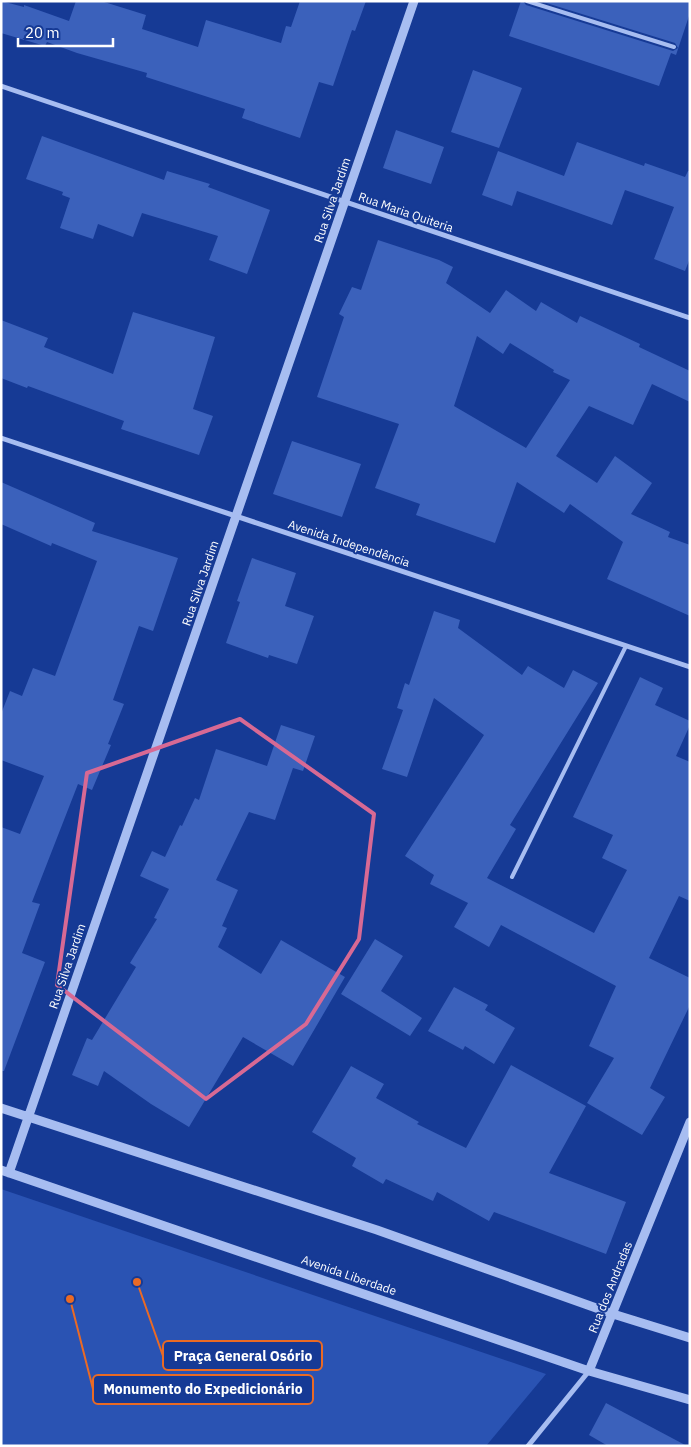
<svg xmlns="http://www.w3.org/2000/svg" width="691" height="1447" font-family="'IBM Plex Sans',sans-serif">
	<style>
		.green { fill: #2a53b3 }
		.building { fill: #3b61bb; fill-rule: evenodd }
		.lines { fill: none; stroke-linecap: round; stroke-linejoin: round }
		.service { stroke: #a7bdf1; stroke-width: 4 }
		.minor { stroke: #a7bdf1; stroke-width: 5 }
		.tertiary { stroke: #a7bdf1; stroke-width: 9 }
		.marked { fill: none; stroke: #d76994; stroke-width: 4; stroke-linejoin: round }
		.labels { text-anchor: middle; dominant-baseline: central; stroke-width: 4; stroke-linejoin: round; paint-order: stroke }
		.street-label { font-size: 12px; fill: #fff; stroke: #163a95 }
		.leader { fill: none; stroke: #ea6a24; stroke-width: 2 }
		.callout-dot { fill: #ea6a24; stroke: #163a95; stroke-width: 2 }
		.callout { fill: #163a95; stroke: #ea6a24; stroke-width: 2 }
		.callout-label { font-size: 14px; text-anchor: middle; font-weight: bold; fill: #fff }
	</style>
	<rect width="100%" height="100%" fill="#163a95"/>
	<path class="green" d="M 1,1189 L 546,1374 L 486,1446 L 1,1446 Z"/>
	<path class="building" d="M 1,1 L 24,7 L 24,5 L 69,21 L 76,1 L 101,1 L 146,15 L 142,29 L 198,47 L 206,20 L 281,43 L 286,26 L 291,27 L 300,1 L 366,1 L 355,31 L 352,30 L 333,86 L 319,82 L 300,138 L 242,118 L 245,109 L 146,77 L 147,73 L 77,53 L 47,42 L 45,46 L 1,33 Z
		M 521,1 L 523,1 L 526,5 L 673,51 L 678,48 L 675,43 L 540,1 L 690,1 L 690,13 L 676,55 L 671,53 L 659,86 L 509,36 Z
		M 473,70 L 522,88 L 499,148 L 451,132 Z
		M 396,130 L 444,147 L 431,184 L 383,168 Z
		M 42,136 L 164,180 L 167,171 L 210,184 L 208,187 L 270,210 L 247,274 L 209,260 L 218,236 L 142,213 L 133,237 L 98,224 L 93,239 L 60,228 L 70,198 L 62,195 L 63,192 L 26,179 Z
		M 577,142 L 644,166 L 645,163 L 685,177 L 688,171 L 690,171 L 690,258 L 685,271 L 654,259 L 674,207 L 625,190 L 612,225 L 517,191 L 512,206 L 482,195 L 498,151 L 564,176 Z
		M 378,240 L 439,260 L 453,267 L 446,283 L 490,313 L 506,290 L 536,311 L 541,302 L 577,323 L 580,316 L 640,344 L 639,347 L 690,371 L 690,402 L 652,384 L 633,425 L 589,406 L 556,456 L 597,483 L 615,456 L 652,483 L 631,514 L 670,532 L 668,537 L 690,545 L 690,616 L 607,579 L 623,542 L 570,504 L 564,513 L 517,482 L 495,543 L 416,515 L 420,504 L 375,488 L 399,424 L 317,397 L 344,317 L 339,314 L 352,287 L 361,290 ZM 477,336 L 503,354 L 510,343 L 554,370 L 553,372 L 570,380 L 526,448 L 454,406 Z
		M 133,312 L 215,337 L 193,409 L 213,416 L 199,455 L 121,429 L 124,421 L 28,386 L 27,388 L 1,378 L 1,320 L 48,338 L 44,347 L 113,374 Z
		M 292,441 L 361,464 L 342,517 L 273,494 Z
		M 1,482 L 95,523 L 92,531 L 178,558 L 153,631 L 139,626 L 113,700 L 124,704 L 108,744 L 111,745 L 92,790 L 78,784 L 32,902 L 40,904 L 22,953 L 45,962 L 4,1071 L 1,1071 L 1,827 L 20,834 L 44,776 L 1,760 L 1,714 L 10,691 L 22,696 L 33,668 L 55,676 L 97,561 L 52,543 L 51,546 L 1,524 Z
		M 252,558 L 296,573 L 285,606 L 314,616 L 297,664 L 269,655 L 268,658 L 226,643 L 240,602 L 237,601 Z
		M 434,611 L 460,620 L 458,628 L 522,675 L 528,666 L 564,688 L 573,670 L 598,683 L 510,825 L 516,829 L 487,878 L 594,933 L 627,870 L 602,858 L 613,835 L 573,817 L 640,677 L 663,688 L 655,705 L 690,721 L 690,725 L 676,756 L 690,762 L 690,901 L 679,896 L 649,958 L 690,978 L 690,1005 L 650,1088 L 665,1097 L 642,1135 L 587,1103 L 614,1058 L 589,1046 L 616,986 L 501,925 L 489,947 L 454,927 L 468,903 L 430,884 L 434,875 L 405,856 L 484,735 L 434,698 L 407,777 L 382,769 L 403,710 L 397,708 L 405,683 L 409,685 Z
		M 281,725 L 315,736 L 303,771 L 293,768 L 275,820 L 249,812 L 216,880 L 238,890 L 222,926 L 227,928 L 218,947 L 261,974 L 281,940 L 345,977 L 293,1066 L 243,1037 L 189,1127 L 151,1104 L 104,1071 L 98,1086 L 72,1075 L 87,1038 L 92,1040 L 136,967 L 130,963 L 157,919 L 154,918 L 169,889 L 140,876 L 152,851 L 165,857 L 180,825 L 182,826 L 195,798 L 199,800 L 216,749 L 267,766 Z
		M 375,939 L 403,956 L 381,991 L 422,1018 L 410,1036 L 341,994 Z
		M 454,987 L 488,1005 L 485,1010 L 515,1028 L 494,1064 L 465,1046 L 463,1050 L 428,1031 Z
		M 511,1065 L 586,1106 L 549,1173 L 626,1202 L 606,1254 L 494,1212 L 489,1221 L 437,1192 L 433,1201 L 386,1179 L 383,1184 L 352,1166 L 356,1158 L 312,1132 L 351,1066 L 384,1084 L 376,1098 L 419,1122 L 417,1124 L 466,1148 Z
		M 606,1403 L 687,1446 L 608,1446 L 589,1435 Z"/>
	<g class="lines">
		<path class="service" d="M 527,1 L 674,47
			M 512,877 L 626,646"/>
		<path class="minor" d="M 1,86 L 690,318
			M 1,438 L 690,667
			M 528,1446 L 589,1371"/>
		<path class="tertiary" d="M 1,1108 L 377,1230 L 613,1314 L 690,1338
			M 1,1170 L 589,1371 L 690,1400
			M 9,1173 L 414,1
			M 589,1371 L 690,1122"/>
	</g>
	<path class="marked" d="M 240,719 L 374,814 L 359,939 L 306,1024 L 206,1099 L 57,985 L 87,773 Z"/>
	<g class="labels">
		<g class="street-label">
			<text transform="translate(332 200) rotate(-71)">Rua Silva Jardim</text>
			<text transform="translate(406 212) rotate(19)">Rua Maria Quiteria</text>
			<text transform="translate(349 543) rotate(18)">Avenida Independência</text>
			<text transform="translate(200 583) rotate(-71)">Rua Silva Jardim</text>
			<text transform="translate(67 966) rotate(-71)">Rua Silva Jardim</text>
			<text transform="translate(349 1275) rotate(19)">Avenida Liberdade</text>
			<text transform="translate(610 1287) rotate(-68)">Rua dos Andradas</text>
		</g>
	</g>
	<path class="leader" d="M137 1282L163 1356M70 1299L93 1389"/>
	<g class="callout-dot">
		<circle cx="137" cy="1282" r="5"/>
		<circle cx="70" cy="1299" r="5"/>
	</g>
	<g class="callout">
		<rect x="163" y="1341" width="159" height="29" rx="5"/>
		<rect x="93" y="1375" width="220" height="29" rx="5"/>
	</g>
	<g class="callout-label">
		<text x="243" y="1361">Praça General Osório</text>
		<text x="203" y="1394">Monumento do Expedicionário</text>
	</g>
	<rect width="691" height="1447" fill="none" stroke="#ffffff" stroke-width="5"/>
	<path d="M18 38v8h95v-8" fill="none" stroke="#ffffff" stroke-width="2.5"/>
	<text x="25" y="38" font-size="15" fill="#ffffff" stroke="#163a95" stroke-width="4" paint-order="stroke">20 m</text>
</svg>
